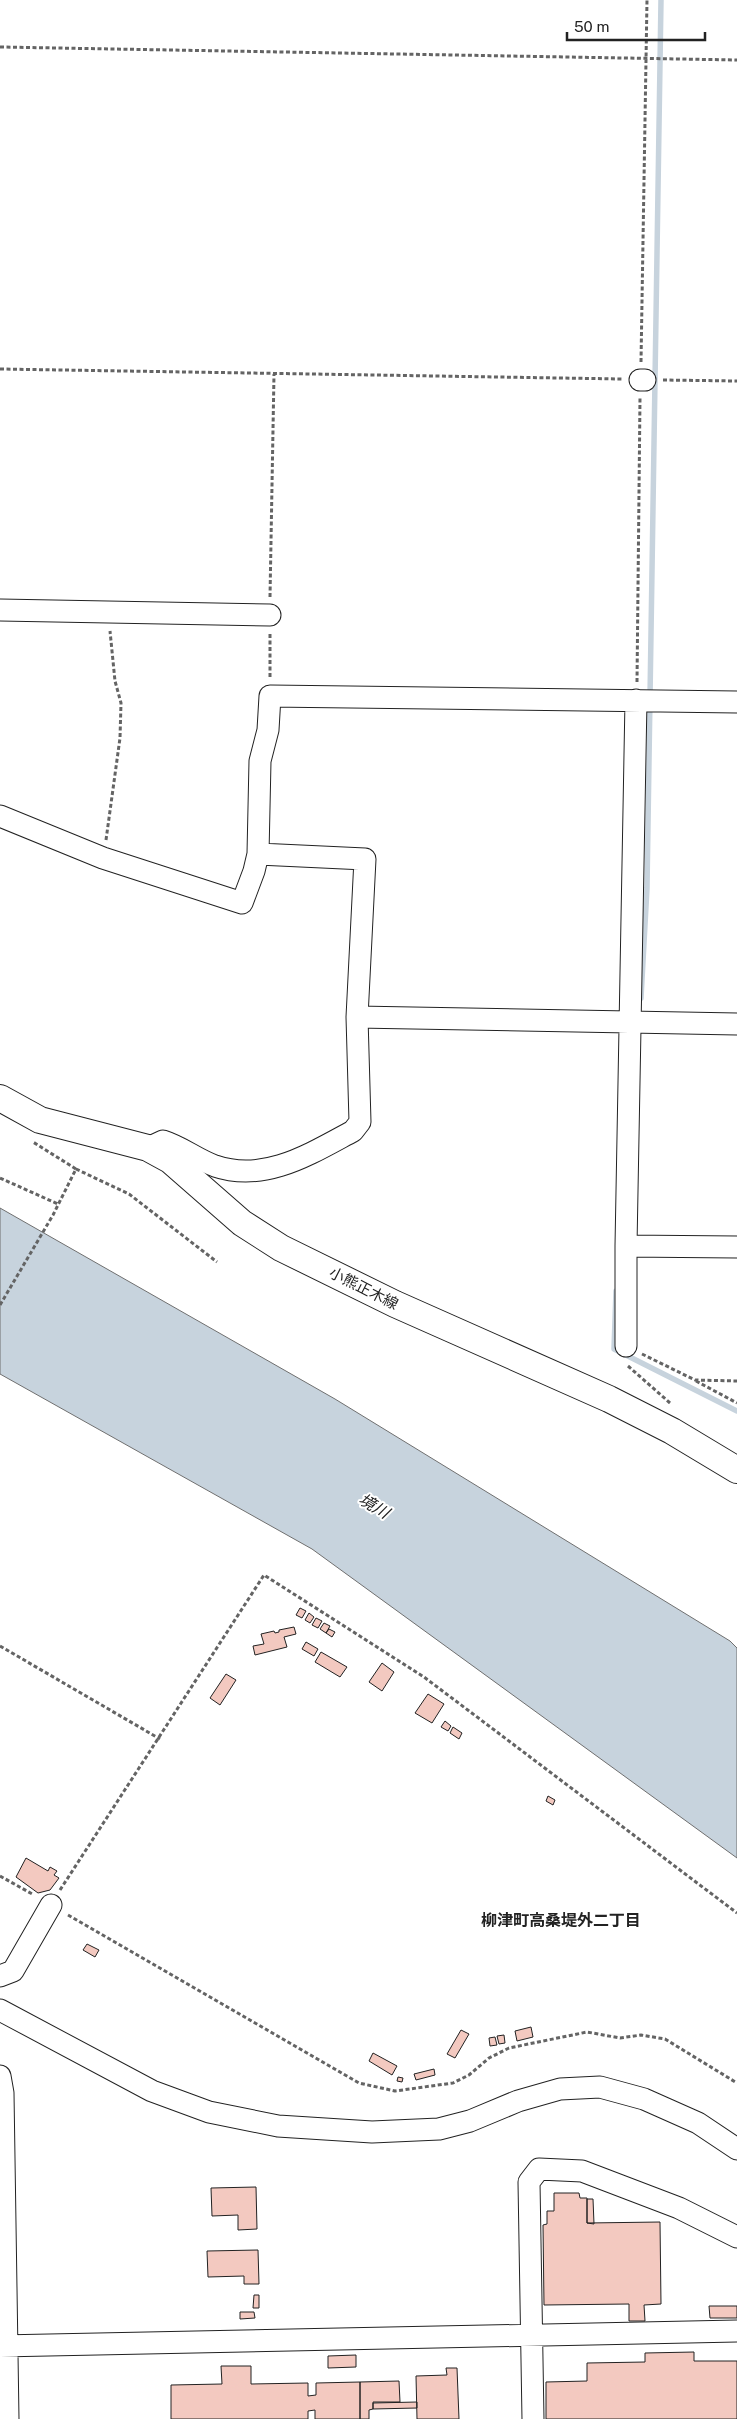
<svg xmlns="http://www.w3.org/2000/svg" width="737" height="2419" font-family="'Public Sans','Noto Sans JP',sans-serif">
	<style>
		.water { fill: #c7d3dd; stroke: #6f6f6f }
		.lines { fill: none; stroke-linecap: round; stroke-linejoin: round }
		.stream { stroke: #c7d3dd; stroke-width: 5.5 }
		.building { fill: #f3c9c0; stroke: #222 }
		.minor-casing { stroke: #222; stroke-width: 23 }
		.major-casing { stroke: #222; stroke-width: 28 }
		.path { stroke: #646464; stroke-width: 3; stroke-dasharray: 4 2.5; stroke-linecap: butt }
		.minor { stroke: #fff; stroke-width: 21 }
		.major { stroke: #fff; stroke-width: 26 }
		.labels { text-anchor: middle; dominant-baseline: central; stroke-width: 4; stroke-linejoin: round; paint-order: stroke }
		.street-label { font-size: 15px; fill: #222; stroke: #fff }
		.water-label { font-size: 16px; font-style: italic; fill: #222; stroke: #fff }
		.neighbourhood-label { font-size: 16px; font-weight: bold; fill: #222; stroke: #fff }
	</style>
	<rect width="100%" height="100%" fill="#fff"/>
	<path class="water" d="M 0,1208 L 335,1399 L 730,1641 L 737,1648 L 737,1858 L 312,1549 L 0,1374 Z"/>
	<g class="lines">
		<path class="stream" d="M 641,998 L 647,888 L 661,0
			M 616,1291 L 614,1349 L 737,1411"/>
	</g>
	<path class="building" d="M 300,1608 L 306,1611 L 302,1618 L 296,1615 Z
		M 309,1613 L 314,1617 L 310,1623 L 305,1620 Z
		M 316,1618 L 322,1621 L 318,1628 L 312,1625 Z
		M 324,1623 L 330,1626 L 326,1633 L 320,1629 Z
		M 294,1627 L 296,1634 L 284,1637 L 287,1647 L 255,1655 L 253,1646 L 264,1644 L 261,1634 L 274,1631 L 275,1633 L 279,1632 L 279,1630 Z
		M 329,1629 L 335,1632 L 332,1637 L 326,1633 Z
		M 306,1642 L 318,1649 L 314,1656 L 302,1649 Z
		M 321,1652 L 347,1667 L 340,1677 L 315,1662 Z
		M 382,1663 L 394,1672 L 382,1691 L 369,1682 Z
		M 226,1674 L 236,1680 L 220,1705 L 210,1698 Z
		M 428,1694 L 444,1704 L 432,1723 L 415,1713 Z
		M 445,1721 L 451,1726 L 448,1731 L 441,1727 Z
		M 453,1727 L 462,1733 L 459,1739 L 450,1733 Z
		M 548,1796 L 555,1800 L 553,1805 L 546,1801 Z
		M 26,1858 L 48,1871 L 50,1867 L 57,1871 L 54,1875 L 59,1878 L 50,1890 L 38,1893 L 16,1877 Z
		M 87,1944 L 99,1950 L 95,1957 L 83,1950 Z
		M 531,2027 L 533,2037 L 517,2041 L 515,2031 Z
		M 461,2030 L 469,2034 L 455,2058 L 447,2054 Z
		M 504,2035 L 505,2043 L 499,2044 L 497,2036 Z
		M 495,2037 L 497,2045 L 490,2046 L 489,2038 Z
		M 373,2053 L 397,2066 L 392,2075 L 369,2061 Z
		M 434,2069 L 435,2075 L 416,2080 L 414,2074 Z
		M 398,2077 L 403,2078 L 402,2082 L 397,2081 Z
		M 256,2187 L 257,2229 L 238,2230 L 238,2215 L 212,2216 L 211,2188 Z
		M 554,2193 L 579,2193 L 580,2198 L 587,2198 L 587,2223 L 660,2222 L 661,2304 L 644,2305 L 645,2321 L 629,2321 L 629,2304 L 544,2305 L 543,2225 L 547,2224 L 547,2211 L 554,2211 Z
		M 587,2199 L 593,2199 L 594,2224 L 587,2223 Z
		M 258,2250 L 259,2284 L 244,2284 L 244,2276 L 208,2277 L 207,2251 Z
		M 254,2295 L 259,2295 L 259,2308 L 253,2308 Z
		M 709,2306 L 737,2306 L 737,2318 L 710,2318 Z
		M 240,2312 L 254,2312 L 255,2318 L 240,2319 Z
		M 694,2352 L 694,2361 L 737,2361 L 737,2419 L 546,2419 L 546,2382 L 587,2381 L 587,2363 L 645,2362 L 645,2353 Z
		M 356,2355 L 356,2367 L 328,2368 L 328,2356 Z
		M 221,2366 L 251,2366 L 251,2384 L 308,2383 L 308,2396 L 316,2395 L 316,2383 L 360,2382 L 360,2419 L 315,2419 L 315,2410 L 308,2411 L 308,2419 L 171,2419 L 171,2385 L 222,2384 Z
		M 446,2368 L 457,2368 L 459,2419 L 417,2419 L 416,2376 L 447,2375 Z
		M 399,2381 L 400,2402 L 373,2402 L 373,2409 L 369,2410 L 369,2419 L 360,2419 L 360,2382 Z
		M 417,2402 L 417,2408 L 373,2409 L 373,2403 Z"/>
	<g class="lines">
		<defs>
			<path id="minor" d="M 640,380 L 645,380
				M 0,610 L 270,615
				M 0,816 L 103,858 L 242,903 L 254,871 L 258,854 L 260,761 L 268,730 L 270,696 L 737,702
				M 357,1017 L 737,1024
				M 148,1148 L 163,1141 C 182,1147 196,1159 215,1166 C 265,1183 310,1154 353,1131 L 360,1122 L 357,1017 L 365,859 L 258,854
				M 626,1246 L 737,1247
				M 626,1346 L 626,1246 L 636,700
				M 0,1976 L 13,1971 L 51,1905
				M 0,2010 L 152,2091 L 209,2112 L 278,2126 L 372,2132 L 439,2129 L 470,2121 L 518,2101 L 560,2089 L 600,2087 L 644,2099 L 698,2123 L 737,2149
				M 0,2076 L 3,2093 L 8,2419
				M 0,2346 L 737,2331
				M 533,2419 L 529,2182 L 539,2169 L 582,2171 L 679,2208 L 737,2237"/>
			<path id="major" d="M 0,1098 L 40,1120 L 148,1148 L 170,1160 L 242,1223 L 281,1248 L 395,1304 L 609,1399 L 672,1431 L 737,1470"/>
		</defs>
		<use href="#minor" class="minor-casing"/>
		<use href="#major" class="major-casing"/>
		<path class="path" d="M 0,47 L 737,60
			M 641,362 L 647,0
			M 0,369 L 622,379
			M 663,380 L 737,381
			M 270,597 L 274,374
			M 270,634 L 270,677
			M 637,682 L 640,398
			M 106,840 L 120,738 L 121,703 L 115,681 L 110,631
			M 76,1169 L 129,1194 L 217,1262
			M 0,1178 L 58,1204
			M 0,1305 L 53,1215 L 76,1169 L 33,1142
			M 642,1354 L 695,1380 L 737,1381
			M 628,1366 L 670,1403
			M 696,1381 L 737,1403
			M 0,1646 L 160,1739
			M 0,1876 L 34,1895
			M 60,1890 L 264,1575 L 424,1677 L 737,1913
			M 68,1915 L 359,2083 L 395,2091 L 453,2083 L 469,2075 L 489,2058 L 509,2048 L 587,2032 L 620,2038 L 641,2035 L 665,2039 L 737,2083"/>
		<use href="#minor" class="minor"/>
		<use href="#major" class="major"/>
	</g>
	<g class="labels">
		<g class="street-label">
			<text transform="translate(364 1288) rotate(27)">小熊正木線</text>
		</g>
		<g class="water-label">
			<text transform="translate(374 1506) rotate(31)">境川</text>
		</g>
		<g class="neighbourhood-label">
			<text x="561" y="1920">柳津町高桑堤外二丁目</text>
		</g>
	</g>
	<path d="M567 32v8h138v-8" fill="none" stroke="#222222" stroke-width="2.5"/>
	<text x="574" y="32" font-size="15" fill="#222222" stroke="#ffffff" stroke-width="4" paint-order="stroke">50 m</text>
</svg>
